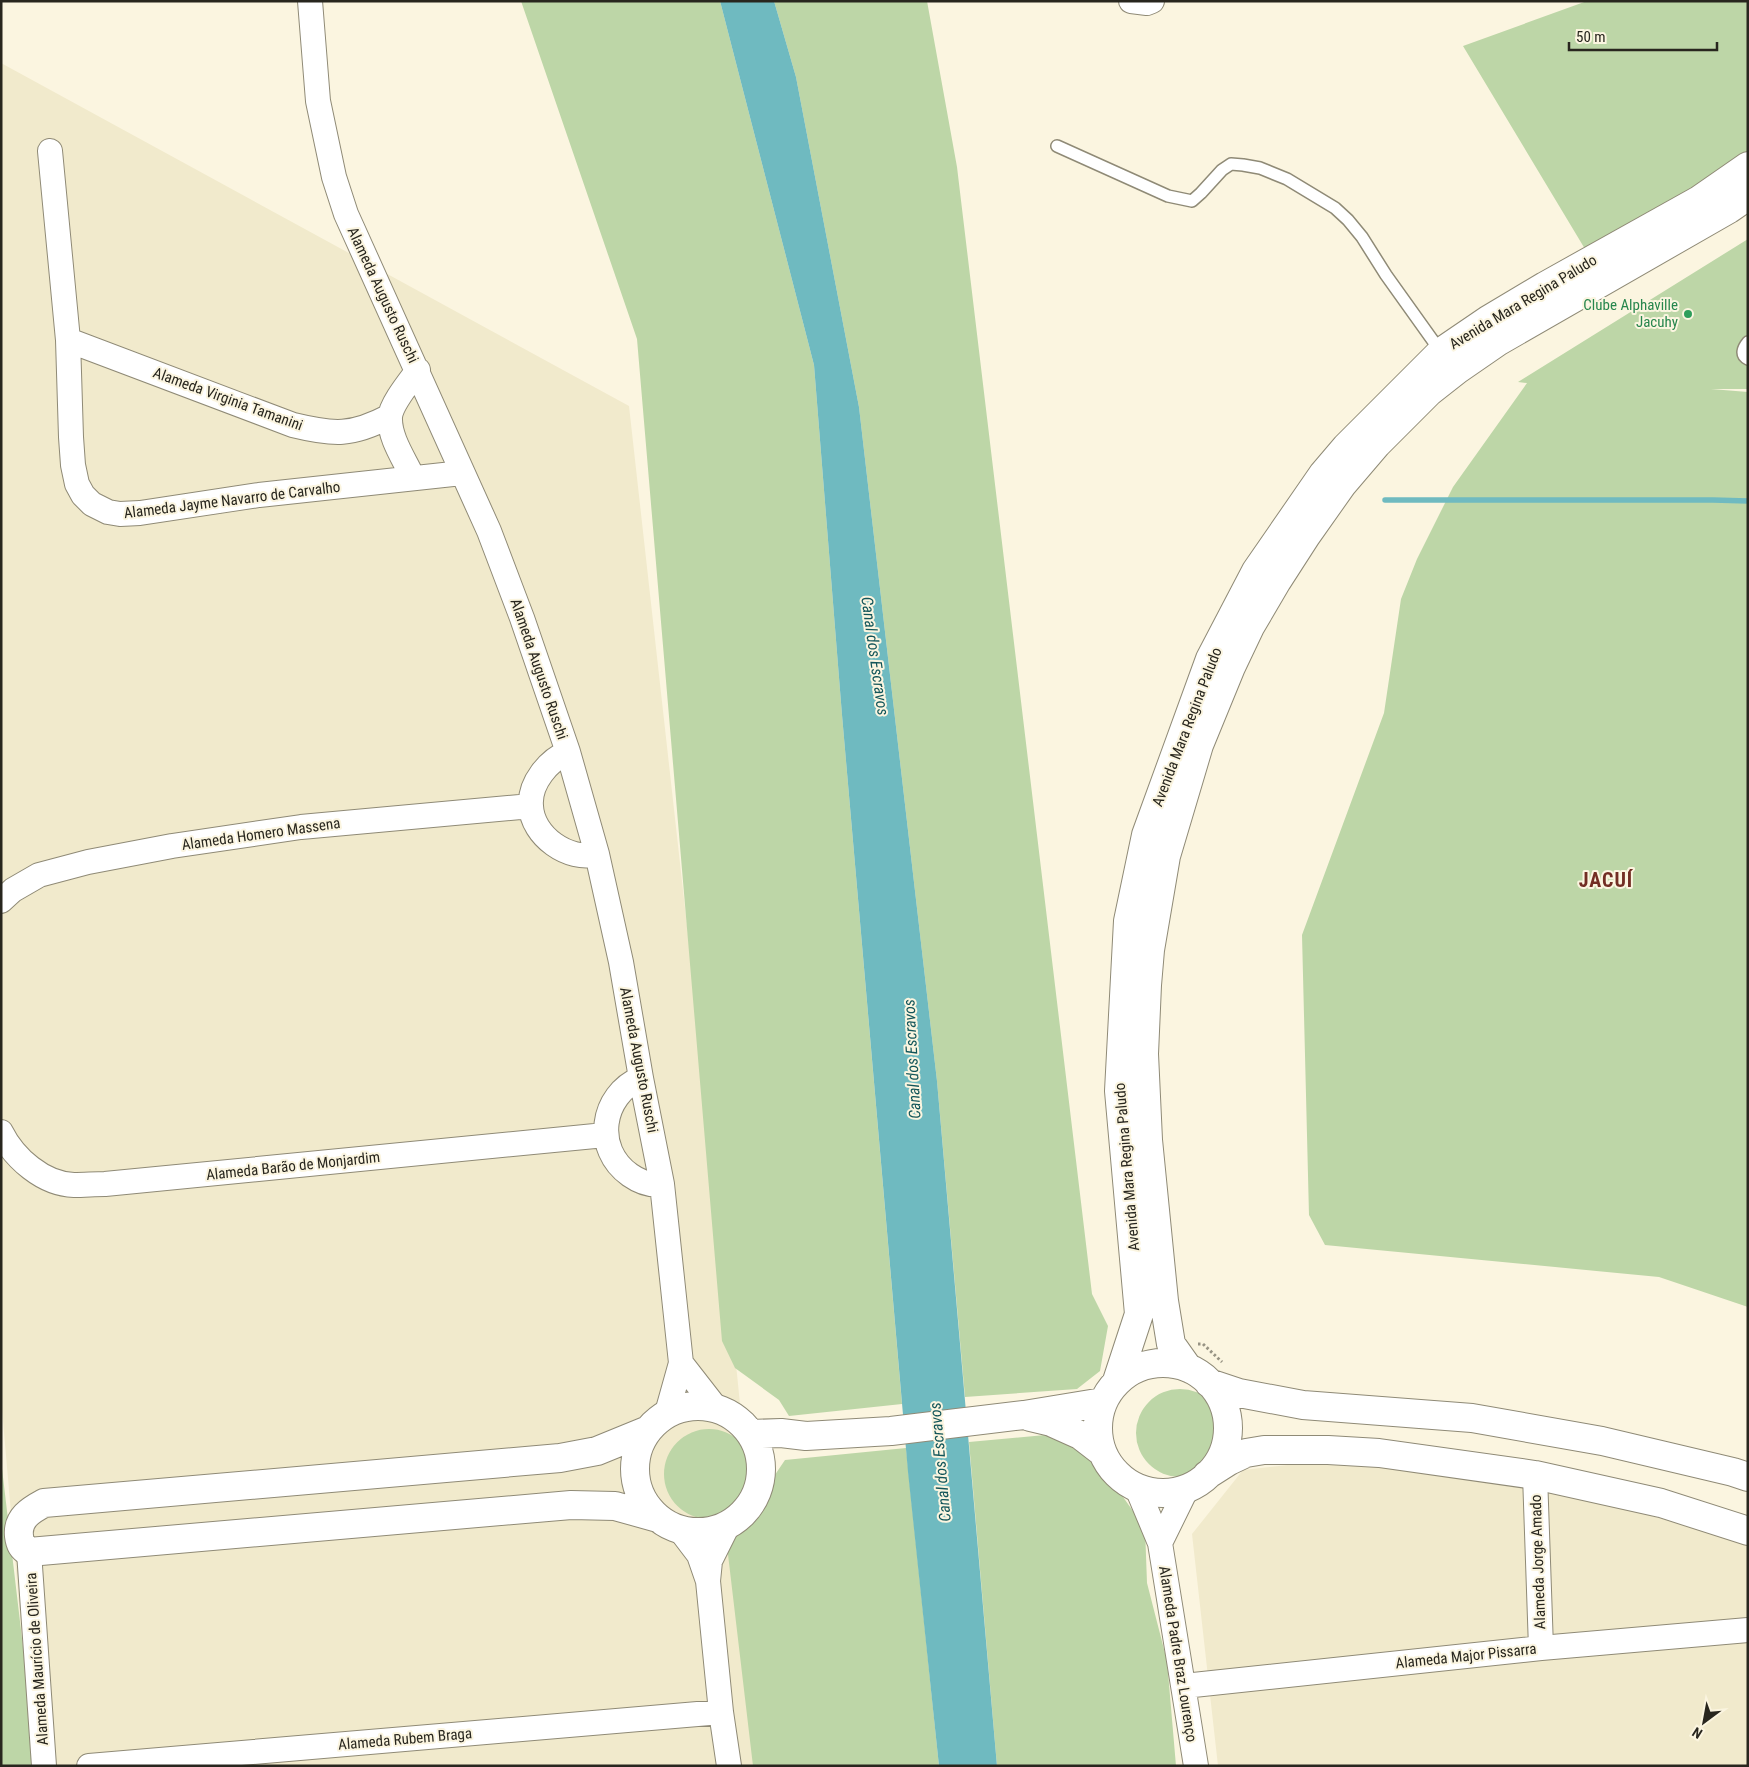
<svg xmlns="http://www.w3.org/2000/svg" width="1749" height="1767" font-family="'Roboto Condensed',sans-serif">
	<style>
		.built { fill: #f1eacc }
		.green { fill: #bdd6a7 }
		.water { fill: #6fbac0 }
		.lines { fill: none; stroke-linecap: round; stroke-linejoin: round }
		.stream { stroke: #6fbac0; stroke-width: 5.5 }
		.service-casing { stroke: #8f8a76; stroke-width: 14 }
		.minor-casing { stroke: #8f8a76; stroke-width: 26 }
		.tertiary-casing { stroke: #8f8a76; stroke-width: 30 }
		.path { stroke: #979384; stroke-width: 3; stroke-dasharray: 2.5 2.5; stroke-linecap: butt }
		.service { stroke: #fff; stroke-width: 11 }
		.minor { stroke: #fff; stroke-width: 24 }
		.tertiary { stroke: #fff; stroke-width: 28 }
		.leisure-dot { fill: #2e9e5b; stroke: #fbf5e0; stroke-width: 2 }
		.labels { text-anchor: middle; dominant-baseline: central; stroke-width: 4; stroke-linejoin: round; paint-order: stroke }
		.street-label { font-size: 15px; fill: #28261e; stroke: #fbf5e0 }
		.leisure-label { font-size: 15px; fill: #27864d; stroke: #fbf5e0; text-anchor: end }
		.water-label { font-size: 16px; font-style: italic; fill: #125559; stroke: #fbf5e0 }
		.district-label { font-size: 20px; font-weight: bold; letter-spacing: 1px; fill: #722d23; stroke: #fbf5e0 }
	</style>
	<rect width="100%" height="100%" fill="#fbf5e0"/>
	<path class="built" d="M 1,63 L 629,406 L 737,1374 L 759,1596 L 778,1766 L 33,1766 L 1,1398 Z
		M 1331,1460 L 1583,1496 L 1748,1544 L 1748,1766 L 1218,1766 L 1192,1534 L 1243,1470 Z"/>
	<path class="green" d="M 521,1 L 720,1 L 814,365 L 842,715 L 902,1404 L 789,1416 L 779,1400 L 735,1368 L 722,1341 L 637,339 Z
		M 774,1 L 927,1 L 957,167 L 1092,1294 L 1108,1326 L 1100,1371 L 1077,1389 L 965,1397 L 937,1081 L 859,407 L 796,77 Z
		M 1587,1 L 1748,1 L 1748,157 L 1588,254 L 1463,46 Z
		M 1748,239 L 1748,389 L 1711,389 L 1748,392 L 1748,1307 L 1659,1277 L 1325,1245 L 1309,1215 L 1302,935 L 1384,713 L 1401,599 L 1417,559 L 1453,487 L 1527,383 L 1518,382 Z
		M1136 1433a44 44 0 1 1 88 0a44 44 0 1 1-88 0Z
		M664 1474a45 45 0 1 1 90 0a45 45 0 1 1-90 0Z
		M 1077,1432 L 1145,1528 L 1147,1583 L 1167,1661 L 1176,1766 L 997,1766 L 969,1442 Z
		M 906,1448 L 939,1766 L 753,1766 L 727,1546 L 785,1460 Z
		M 1,1460 L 37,1766 L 1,1766 Z"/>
	<path class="water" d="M 720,1 L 774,1 L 796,77 L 859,407 L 937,1081 L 997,1766 L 939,1766 L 908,1472 L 842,715 L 814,365 Z"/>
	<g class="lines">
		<path class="stream" d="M 1385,500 L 1713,500 L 1748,501"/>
		<defs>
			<path id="service" d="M 1057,146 L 1168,196 L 1192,201 L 1201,193 L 1222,170 L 1231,164 L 1243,165 L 1260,168 L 1287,179 L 1335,208 L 1348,220 L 1362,237 L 1386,275 L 1441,352
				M 1748,342 C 1743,348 1740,355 1748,359"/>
			<path id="minor" d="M 310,1 L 318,101 L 334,177 L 346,214 L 489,531 L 522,618 L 568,752 L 597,854 L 621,962 L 641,1078 L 662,1184 L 681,1363 L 667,1413
				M 1131,1 L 1147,3 L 1152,1
				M 50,151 L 68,340 L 71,437 L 73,465 L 77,484 L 83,495 L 92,504 L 108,512 L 120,514 L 140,513 L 259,495 L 462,473
				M 68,340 L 293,425 C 334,435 352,436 390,416
				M 413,478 C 405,460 389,438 390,417 C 391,404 410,381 418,370
				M 568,752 C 549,760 529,783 531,806 C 532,836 569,862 597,854
				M 1,901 L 13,890 L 39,875 L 88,862 L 172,846 L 301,827 L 531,806
				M 641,1078 C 601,1095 593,1149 630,1175 C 640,1182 650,1186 662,1184
				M 1,1132 C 14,1158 43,1184 74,1185 C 84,1185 95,1184 105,1184 L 605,1135
				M 681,1363 L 716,1408
				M 1535,1475 L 1541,1648
				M 1137,1488 L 1160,1543 L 1196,1766
				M 728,1525 L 710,1561 L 708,1581 L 721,1712 L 729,1766
				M 680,1530 L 699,1555 L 708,1581
				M 1160,1543 L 1187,1488
				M 29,1552 L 44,1766
				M 1184,1686 L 1541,1648 L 1748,1630
				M 89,1766 L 721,1712"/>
			<path id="tertiary" d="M1098 1428a65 65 0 1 1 130 0a65 65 0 1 1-130 0Z
				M 1188,1368 L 1171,1344 L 1164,1301 L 1148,1140 L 1144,1054 L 1147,985 L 1150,950 L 1166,856 L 1199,745 L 1231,667 L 1250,627 L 1277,581 L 1306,536 L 1342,485 L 1377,444 L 1429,392 L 1457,370 L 1499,341 L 1729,209 L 1748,196
				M 1117,1381 L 1139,1314 L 1119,1091 L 1128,921 L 1146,835 L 1210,659 L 1256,571 L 1323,474 L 1346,447 L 1441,352 L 1488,320 L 1545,286 L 1699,200 L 1748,166
				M 1209,1383 L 1239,1393 L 1303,1405 L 1472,1418 L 1602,1441 L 1733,1472 L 1748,1477
				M635 1469a63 63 0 1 1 126 0a63 63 0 1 1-126 0Z
				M 1030,1417 L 1051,1422 L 1080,1435 L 1102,1452
				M 646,1431 L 597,1451 L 560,1458 L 44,1503 C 31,1510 17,1518 19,1536 C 20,1544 22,1548 29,1552 L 571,1505 L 615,1506 L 658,1518
				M 751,1434 L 781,1433 L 806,1436 L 891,1431 L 1024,1415 L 1103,1402
				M 1207,1475 L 1229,1461 L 1246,1453 L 1264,1450 L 1328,1450 L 1379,1453 L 1535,1475 L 1661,1503 L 1748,1531"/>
		</defs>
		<use href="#service" class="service-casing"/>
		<use href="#minor" class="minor-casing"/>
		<use href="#tertiary" class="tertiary-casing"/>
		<path class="path" d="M 1198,1344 L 1203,1344 L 1222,1362"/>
		<use href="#service" class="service"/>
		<use href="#minor" class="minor"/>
		<use href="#tertiary" class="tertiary"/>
	</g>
	<circle class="leisure-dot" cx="1688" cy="314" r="5"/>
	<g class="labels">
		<g class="street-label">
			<text transform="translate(383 295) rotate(65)">Alameda Augusto Ruschi</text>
			<text transform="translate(1523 302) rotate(-31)">Avenida Mara Regina Paludo</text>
			<text transform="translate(228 399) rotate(20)">Alameda Virginia Tamanini</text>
			<text transform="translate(232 500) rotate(-7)">Alameda Jayme Navarro de Carvalho</text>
			<text transform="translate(539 669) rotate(71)">Alameda Augusto Ruschi</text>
			<text transform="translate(1187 727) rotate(-69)">Avenida Mara Regina Paludo</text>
			<text transform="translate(261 834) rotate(-8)">Alameda Homero Massena</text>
			<text transform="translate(639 1060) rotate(79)">Alameda Augusto Ruschi</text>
			<text transform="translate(293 1166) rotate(-6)">Alameda Barão de Monjardim</text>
			<text transform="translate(1127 1167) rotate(-95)">Avenida Mara Regina Paludo</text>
			<text transform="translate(1538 1562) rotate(-92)">Alameda Jorge Amado</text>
			<text transform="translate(1178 1654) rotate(81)">Alameda Padre Braz Lourenço</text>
			<text transform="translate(1466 1656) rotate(-6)">Alameda Major Pissarra</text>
			<text transform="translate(37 1659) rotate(-94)">Alameda Maurício de Oliveira</text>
			<text transform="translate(405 1739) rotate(-5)">Alameda Rubem Braga</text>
		</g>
		<g class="leisure-label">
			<text x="1678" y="305">Clube Alphaville<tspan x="1678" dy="17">Jacuhy</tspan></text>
		</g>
		<g class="water-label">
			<text transform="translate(875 656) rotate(82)">Canal dos Escravos</text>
			<text transform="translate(912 1059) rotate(-93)">Canal dos Escravos</text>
			<text transform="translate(940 1462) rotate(-95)">Canal dos Escravos</text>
		</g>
		<g class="district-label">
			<text x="1606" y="880">JACUÍ</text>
		</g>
	</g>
	<rect width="1749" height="1767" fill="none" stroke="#28261e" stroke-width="5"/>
	<g transform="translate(1704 1722) rotate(212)" stroke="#fbf5e0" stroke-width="4" paint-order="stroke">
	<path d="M0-4L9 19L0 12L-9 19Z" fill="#28261e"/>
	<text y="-8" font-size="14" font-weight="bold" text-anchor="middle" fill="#28261e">N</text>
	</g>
	<path d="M1569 42v8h148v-8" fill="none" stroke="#28261e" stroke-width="2.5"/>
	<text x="1576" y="42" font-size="15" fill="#28261e" stroke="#fbf5e0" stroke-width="4" paint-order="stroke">50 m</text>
</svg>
